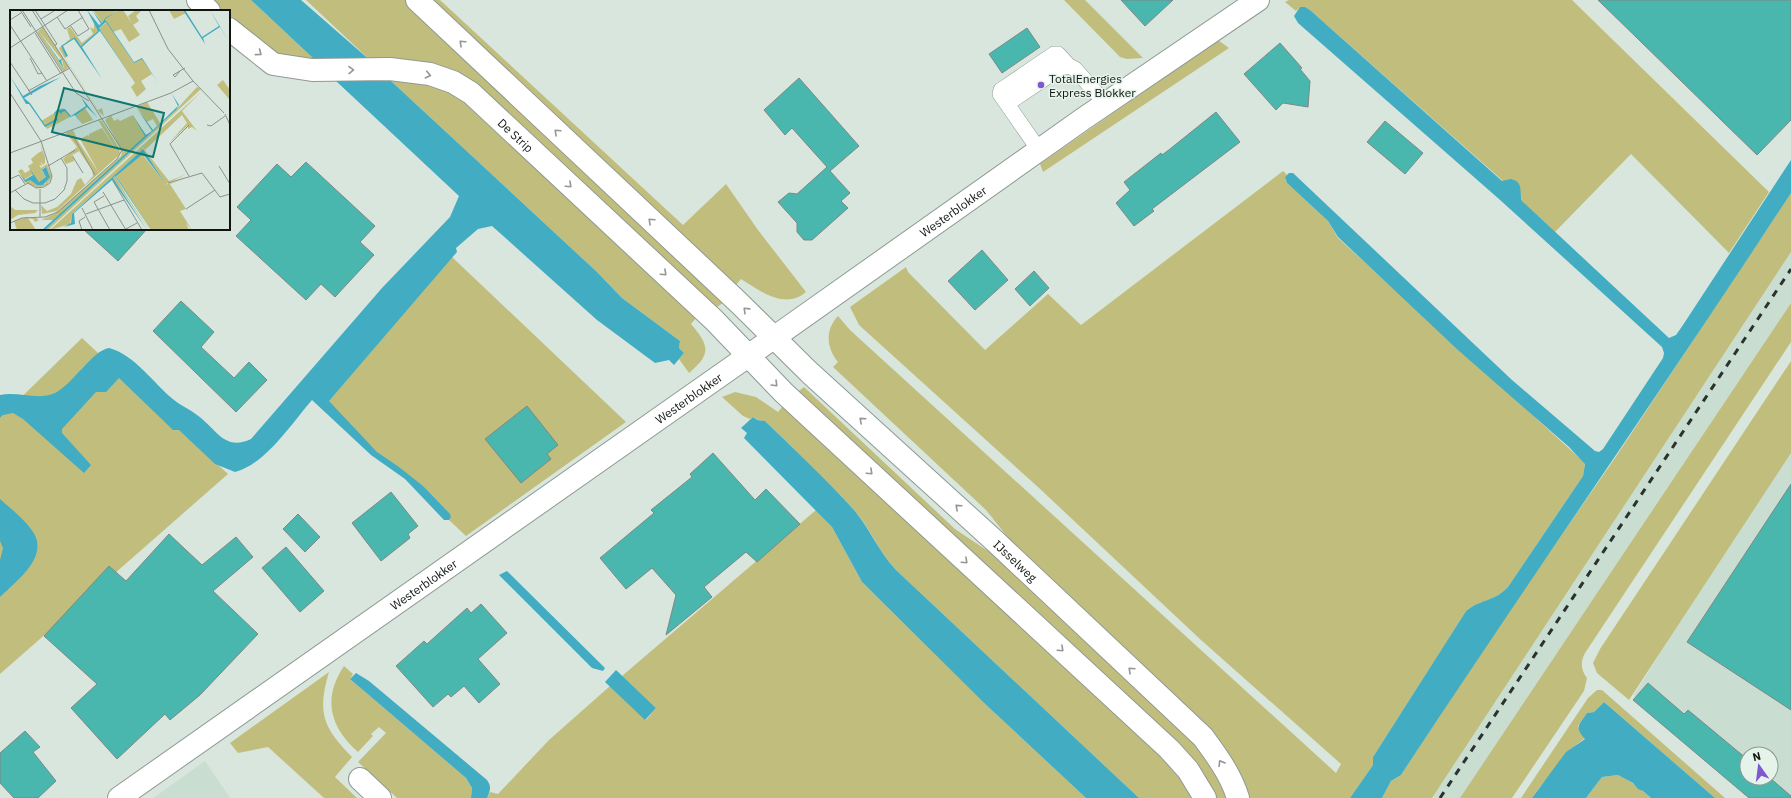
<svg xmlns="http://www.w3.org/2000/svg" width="1791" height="798" font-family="'IBM Plex Sans',sans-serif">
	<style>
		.built { fill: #c9ddd1; fill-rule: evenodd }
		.green { fill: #c1be7d }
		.water { fill: #42acc2 }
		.building { fill: #49b7ad; stroke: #7b8987 }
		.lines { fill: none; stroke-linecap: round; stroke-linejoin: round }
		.service-casing { stroke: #8e9a93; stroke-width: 16 }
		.minor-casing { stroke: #8e9a93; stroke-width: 24 }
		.tertiary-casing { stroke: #8e9a93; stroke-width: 24 }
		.service { stroke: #fff; stroke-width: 15 }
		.minor { stroke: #fff; stroke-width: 22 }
		.tertiary { stroke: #fff; stroke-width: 22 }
		.rail { stroke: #2b312e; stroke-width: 3; stroke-dasharray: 7 7; stroke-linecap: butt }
		.oneway { stroke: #939694 }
		.poi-dot { fill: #7f57d1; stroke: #e6f3eb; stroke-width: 1.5 }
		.labels { text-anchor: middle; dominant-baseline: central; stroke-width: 3; stroke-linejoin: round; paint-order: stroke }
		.poi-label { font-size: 12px; fill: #101512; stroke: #e6f3eb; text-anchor: start }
		.street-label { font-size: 12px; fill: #101512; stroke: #e6f3eb }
		.inset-road { fill: none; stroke: #89928c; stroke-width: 1 }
		.view { fill: #0f766e; fill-opacity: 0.15; stroke: #0f766e; stroke-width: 2 }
		.inset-edge { fill: none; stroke: #101512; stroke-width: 2 }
	</style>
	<rect width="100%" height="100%" fill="#d9e6de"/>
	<path class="built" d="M 1791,252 L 1791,303 L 1460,798 L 1432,798 Z
		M 1791,443 L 1791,798 L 1757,798 L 1634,695 ZM 1747,754 L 1771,754 L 1771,778 L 1747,778 Z
		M 205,761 L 230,798 L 153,798 Z"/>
	<path class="green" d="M 207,0 L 251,0 L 316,61 L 273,53 L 229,19 L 229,11 L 220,11 Z
		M 306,0 L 405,0 L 727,300 L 717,307 L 478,85 L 466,77 L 451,70 L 372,62 Z
		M 425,0 L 440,0 L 683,225 L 726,184 L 758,230 L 806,292 C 785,310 760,291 741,279 L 736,285 L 705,260 Z
		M 1064,0 L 1085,0 L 1143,58 L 1127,59 L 1120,57 Z
		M 1289,0 L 1572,0 L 1769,192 L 1729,253 L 1631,154 L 1555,232 L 1522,201 L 1521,196 L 1505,181 L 1503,181 L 1310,10 L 1305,7 L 1300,7 L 1296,11 L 1285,2 Z
		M 1218,40 L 1229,48 L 1043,172 L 1040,164 Z
		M 415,80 L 444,89 L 459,98 L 696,318 L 691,324 C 709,345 712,354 689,373 L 679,359 L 684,353 L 679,348 L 680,341 L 622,298 L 597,272 L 391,81 Z
		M 1283,171 L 1287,175 L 1285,177 L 1287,183 L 1328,221 L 1338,238 L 1585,463 L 1583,476 L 1508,587 C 1494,602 1480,599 1466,611 L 1373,757 L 1373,765 L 1350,798 L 1249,798 L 1248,794 L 1026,560 L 986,510 L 833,367 L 838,362 C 826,347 825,330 838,316 L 850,330 L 1336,773 L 1341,764 L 1201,640 L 1039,488 L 859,325 L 850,307 L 906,267 L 908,272 L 985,350 L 1048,294 L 1081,325 Z
		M 1791,193 L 1791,252 L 1432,798 L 1382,798 L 1391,781 L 1401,775 L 1502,621 L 1615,458 Z
		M 452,257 L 626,422 L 466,536 L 326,404 Z
		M 1791,303 L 1791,342 L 1585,653 C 1580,662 1581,670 1587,678 L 1584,691 L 1512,798 L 1460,798 Z
		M 82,338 L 228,474 L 0,674 L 0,418 Z
		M 1791,361 L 1791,453 L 1629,700 L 1597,673 L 1593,663 L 1600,649 Z
		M 804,387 L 955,529 L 1019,572 L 1201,748 L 1229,798 L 1217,798 L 1212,789 L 796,393 Z
		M 735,392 L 756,397 L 778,412 L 783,406 L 1172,761 L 1197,798 L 1139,798 L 896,570 C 879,552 871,529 854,510 C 826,479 795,450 765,421 L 757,420 L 753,417 L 750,419 L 743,416 L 722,397 Z
		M 816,510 L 832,527 L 862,582 L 983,702 L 1086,798 L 487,798 L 490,792 L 498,794 L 549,740 L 610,686 L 646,720 L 656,708 L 622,676 Z
		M 344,666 L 353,674 L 350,679 L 466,778 L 472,788 L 471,798 L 397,798 L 358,762 L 386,733 L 379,727 L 371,734 L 373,736 L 358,752 C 330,727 322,699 344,666 Z
		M 329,672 C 317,713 323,727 352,757 L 335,777 L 357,798 L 324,798 L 268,747 L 238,753 L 230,743 Z
		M 1597,690 L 1602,690 L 1725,798 L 1715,798 L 1604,702 L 1594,712 L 1587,713 L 1578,726 L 1585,738 L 1577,744 L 1539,788 L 1532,798 L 1521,798 L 1588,698 Z
		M 1618,775 C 1631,781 1641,789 1651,798 L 1586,798 L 1602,777 Z"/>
	<path class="water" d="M 251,0 L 301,0 L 372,62 L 316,61 Z
		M 1300,7 L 1305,7 L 1310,10 L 1502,181 L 1511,179 C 1524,182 1519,192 1522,201 L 1669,338 L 1676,335 L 1683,325 L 1791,160 L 1791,193 C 1663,389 1529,580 1401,775 L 1391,781 L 1382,798 L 1350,798 L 1373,765 L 1373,757 L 1466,611 C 1480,599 1494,602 1508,587 L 1583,476 L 1585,464 L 1569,447 L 1458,350 L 1338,237 L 1328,221 L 1287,183 L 1285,177 L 1289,173 L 1293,173 L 1512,380 L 1595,451 L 1599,452 L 1603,449 L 1663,358 L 1664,353 L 1662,347 L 1499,199 L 1298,23 L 1294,16 Z
		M 336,81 L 391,81 L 597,272 L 622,298 L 680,341 L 679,348 L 684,353 L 674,365 L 669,360 L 655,363 L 597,320 L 492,226 L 478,229 L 456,248 L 457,252 L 329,401 L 377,452 L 399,467 L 423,486 L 450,514 L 451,517 L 449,520 L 444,520 L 405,479 L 371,455 L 312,400 C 291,424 266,464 235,472 L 215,464 L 179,430 L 173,430 L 119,378 L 106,392 L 96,392 L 62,429 L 62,433 L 91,465 L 84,473 L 23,419 L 13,413 L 3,415 L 0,418 L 0,395 C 18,391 38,401 55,393 C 73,384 93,350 109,348 C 134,354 154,384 174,400 C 181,406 190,409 197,415 C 216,428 224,452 251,439 L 382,288 L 450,217 L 459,196 Z
		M 753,417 L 757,420 L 765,421 C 795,450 826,479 854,510 C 870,529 879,552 896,570 L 1139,798 L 1086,798 L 983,702 L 862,582 L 832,527 L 744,438 L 747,433 L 741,428 Z
		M 0,499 C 10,508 23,518 31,529 C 52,555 17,580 0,597 L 0,560 L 3,548 L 0,541 Z
		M 507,571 L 605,668 L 603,671 L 592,668 L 499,575 Z
		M 616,670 L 656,708 L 645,720 L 605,682 Z
		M 356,673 L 369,681 L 487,780 C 492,787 490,791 487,798 L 471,798 L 472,788 L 466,778 L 350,679 Z
		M 1604,702 L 1715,798 L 1651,798 L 1643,791 L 1638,789 L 1633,783 L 1618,775 L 1602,777 L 1586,798 L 1532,798 L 1566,752 L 1585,739 C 1574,727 1579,725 1587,713 L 1594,712 Z"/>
	<path class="building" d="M 1121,0 L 1173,0 L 1145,26 Z
		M 1598,0 L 1791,0 L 1791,120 L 1757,155 Z
		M 1027,28 L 1040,47 L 1002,73 L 989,54 Z
		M 1280,43 L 1302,68 L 1300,69 L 1310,81 L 1308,107 L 1283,103 L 1276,110 L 1244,74 Z
		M 799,78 L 859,146 L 830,171 L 850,193 L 841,201 L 848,208 L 812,240 L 804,240 L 797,232 L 797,223 L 778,202 L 789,193 L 797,194 L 827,167 L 792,128 L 785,135 L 764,110 Z
		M 1216,112 L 1240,142 L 1152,209 L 1154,211 L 1134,226 L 1116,203 L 1130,190 L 1124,182 L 1161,153 L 1162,155 L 1170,149 Z
		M 1385,121 L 1423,153 L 1405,174 L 1367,142 Z
		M 306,162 L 375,226 L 360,242 L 374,255 L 335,297 L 321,284 L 306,300 L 236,236 L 251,220 L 237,207 L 277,164 L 291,177 Z
		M 83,229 L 147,229 L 118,261 Z
		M 982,250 L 1008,280 L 975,310 L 948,281 Z
		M 1034,271 L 1049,288 L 1030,306 L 1015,289 Z
		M 181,301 L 214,332 L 201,347 L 234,378 L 249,362 L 267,380 L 236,412 L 153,331 Z
		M 527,406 L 558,445 L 547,454 L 551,459 L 521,483 L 485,439 Z
		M 713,453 L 755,500 L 766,489 L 800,524 L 757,562 L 746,552 L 704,587 L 712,597 L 666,635 L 676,595 L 652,568 L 626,589 L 600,558 L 654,513 L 651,510 L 692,477 L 690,474 Z
		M 1791,484 L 1791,710 L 1687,642 Z
		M 391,492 L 418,526 L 408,534 L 410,538 L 381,561 L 352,523 Z
		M 298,514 L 320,537 L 305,552 L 283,529 Z
		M 169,534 L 202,565 L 236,537 L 253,557 L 213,591 L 258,634 L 200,695 L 170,720 L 165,714 L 117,759 L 71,708 L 97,684 L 44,636 L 109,566 L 126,581 Z
		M 286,547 L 324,591 L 300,612 L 262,568 Z
		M 481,604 L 507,633 L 478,659 L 500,684 L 479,703 L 464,686 L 451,697 L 448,694 L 433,707 L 396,666 L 424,641 L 427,644 L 467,608 L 471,613 Z
		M 1648,683 L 1684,714 L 1688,710 L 1747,759 L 1747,778 L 1770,778 L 1791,796 L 1791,798 L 1749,798 L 1633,700 Z
		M 25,731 L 40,747 L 33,752 L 56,781 L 38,798 L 14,798 L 0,783 L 0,753 Z"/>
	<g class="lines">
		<defs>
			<path id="service" d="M 1008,103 L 1060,68 L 1069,66 L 1075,69 L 1106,104
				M 1039,150 L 1000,94 L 1001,90 L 1054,54 L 1058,54 L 1069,66"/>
			<g id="minor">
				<path d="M 360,779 L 380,798"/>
				<path id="s1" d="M 119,798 L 748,356"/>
			</g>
			<g id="tertiary">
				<path d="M 198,0 L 209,11"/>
				<path id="s2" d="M 417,0 L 738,302 L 810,373 L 997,543 L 1203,737 C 1217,756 1231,775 1238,798"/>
				<path id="s3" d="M 229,29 L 273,64 L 312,70 L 390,69 L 430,74 L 453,82 L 471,93 L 714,320 L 784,393 L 1169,749 L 1188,770 L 1205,798"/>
				<path id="s4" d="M 748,356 L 1083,119 L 1258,0"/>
			</g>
		</defs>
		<use href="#service" class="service-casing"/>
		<use href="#minor" class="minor-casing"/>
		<use href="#tertiary" class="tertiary-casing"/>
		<use href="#service" class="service"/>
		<use href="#minor" class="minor"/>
		<use href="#tertiary" class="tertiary"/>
		<path class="rail" d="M 1440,798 L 1791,269"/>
	</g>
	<defs><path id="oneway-chevron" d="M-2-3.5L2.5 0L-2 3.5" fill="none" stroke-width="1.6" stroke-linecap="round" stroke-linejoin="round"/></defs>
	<g class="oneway">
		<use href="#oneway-chevron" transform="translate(462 43) rotate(-137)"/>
		<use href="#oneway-chevron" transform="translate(259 53) rotate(37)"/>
		<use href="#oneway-chevron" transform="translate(351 70) rotate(-1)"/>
		<use href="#oneway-chevron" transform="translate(428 75) rotate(12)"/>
		<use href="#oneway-chevron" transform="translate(557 132) rotate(-137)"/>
		<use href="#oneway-chevron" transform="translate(569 185) rotate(43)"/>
		<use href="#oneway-chevron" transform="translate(651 221) rotate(-137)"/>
		<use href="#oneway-chevron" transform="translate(664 273) rotate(43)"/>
		<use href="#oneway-chevron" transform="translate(746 310) rotate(-136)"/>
		<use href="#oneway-chevron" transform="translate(775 384) rotate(45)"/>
		<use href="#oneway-chevron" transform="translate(862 420) rotate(-138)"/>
		<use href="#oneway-chevron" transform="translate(870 472) rotate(43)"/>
		<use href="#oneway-chevron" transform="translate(958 507) rotate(-138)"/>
		<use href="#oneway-chevron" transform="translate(965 561) rotate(43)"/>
		<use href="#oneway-chevron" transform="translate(1061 649) rotate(43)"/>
		<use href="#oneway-chevron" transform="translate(1131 670) rotate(-137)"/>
		<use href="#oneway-chevron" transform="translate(1221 763) rotate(-121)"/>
	</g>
	<circle class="poi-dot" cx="1041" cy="85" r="4"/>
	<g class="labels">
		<g class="poi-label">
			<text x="1049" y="78">TotalEnergies<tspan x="1049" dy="14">Express Blokker</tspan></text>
		</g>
		<g class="street-label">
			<text stroke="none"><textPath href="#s3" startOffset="321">De Strip</textPath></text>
			<text stroke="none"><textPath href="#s4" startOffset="251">Westerblokker</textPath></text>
			<text stroke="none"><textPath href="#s1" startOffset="696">Westerblokker</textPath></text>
			<text stroke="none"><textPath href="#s2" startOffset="820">IJsselweg</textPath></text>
			<text stroke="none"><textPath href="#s1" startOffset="372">Westerblokker</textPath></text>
		</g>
	</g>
	<g transform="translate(10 10)">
		<rect width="220" height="220" fill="#d9e6de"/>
		<path d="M 83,0 L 105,0 L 106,1 L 95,8 L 92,13 ZM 109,0 L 113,0 L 130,25 L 119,32 L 111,19 L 103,22 L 124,53 L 132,48 L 142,64 L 131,71 L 136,79 L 127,87 L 121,77 L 125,73 L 89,18 L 97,12 L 95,8 ZM 126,0 L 131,1 L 126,6 L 129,11 L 123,15 L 118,6 ZM 159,0 L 173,0 L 176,3 L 164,9 ZM 84,13 L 88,21 L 79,30 L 71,36 L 65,27 L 51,37 L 57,46 L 55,48 L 88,100 L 92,98 L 94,106 L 89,102 L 54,47 L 49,38 L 60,29 L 57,19 L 60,17 L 72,33 L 83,24 L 80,17 L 84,19 ZM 33,17 L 59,57 L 53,62 L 27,22 ZM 29,21 L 52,50 L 54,58 L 53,58 ZM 213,70 L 220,80 L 220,90 L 207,75 ZM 187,77 L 191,79 L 38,220 L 35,220 L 164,102 ZM 192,81 L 172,101 L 187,121 L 182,117 L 178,119 L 178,115 L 159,133 L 177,113 L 172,105 L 135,140 L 133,137 L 142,129 L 133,137 L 133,138 L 159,171 L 177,164 L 154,175 L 174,169 L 160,174 L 176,199 L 170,201 L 182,220 L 176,213 L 179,220 L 141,220 L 112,176 L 106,165 L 132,144 L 155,173 L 133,139 L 62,204 L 60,214 L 40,220 ZM 137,92 L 150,113 L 147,116 L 143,109 L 137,112 L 127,97 ZM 53,98 L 60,107 L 37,119 L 31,111 ZM 75,98 L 83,110 L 72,114 L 66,105 ZM 101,105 L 104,111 L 108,109 L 110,111 L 123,105 L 136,126 L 43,210 L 31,210 L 44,204 L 111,146 L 112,141 L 95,110 ZM 88,110 L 92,111 L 109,138 L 110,143 L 108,146 L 47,201 L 32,204 L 31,195 L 37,201 L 47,197 L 61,184 L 67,170 L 71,168 L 75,175 L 83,166 L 82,160 L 69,141 L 59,147 L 63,144 L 64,151 L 56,154 L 53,149 L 67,137 L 56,123 L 63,120 L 68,131 L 89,163 L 70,129 L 78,125 L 79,127 L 79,124 L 92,118 L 108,143 ZM 30,133 L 35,147 L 35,153 L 33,155 L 31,151 L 32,156 L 29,155 L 31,158 L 37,154 L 42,167 L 37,175 L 28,178 L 16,173 L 8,161 L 12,159 L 15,163 L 20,160 L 18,156 L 23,153 L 21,149 L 28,143 L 30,146 L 28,143 L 32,141 ZM 35,157 L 39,164 L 35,174 L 27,175 L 20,170 L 14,170 L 23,164 L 29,172 L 36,167 L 32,161 ZM 105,166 L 118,188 L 139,220 L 103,168 ZM 0,196 L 5,200 L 28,200 L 25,203 L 8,205 L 0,210 ZM 17,207 L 26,208 L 29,210 L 25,212 L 23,209 L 18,208 L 26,220 L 7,220 L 4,211 Z" fill="#c1be7d" fill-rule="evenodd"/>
		<path d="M 77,0 L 89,15 L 91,14 L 82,0 L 92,13 L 95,8 L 109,0 L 95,9 L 124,52 L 132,48 L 149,74 L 132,49 L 124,53 L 96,12 L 89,18 L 122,68 L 90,21 L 72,37 L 92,69 L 64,29 L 53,36 L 58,46 L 56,47 L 51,36 L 65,27 L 71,36 L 88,21 ZM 173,0 L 175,0 L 192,27 L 209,16 L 200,0 L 220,33 L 210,17 L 193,28 L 195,34 ZM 29,21 L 49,50 L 53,49 L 51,51 L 54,59 ZM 0,66 L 13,86 L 30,76 L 51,67 L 14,88 L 20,93 L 35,115 L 46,109 L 44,103 L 47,100 L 55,99 L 61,106 L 76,96 L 71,87 L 87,107 L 77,97 L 66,105 L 71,113 L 65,105 L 60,107 L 55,101 L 51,103 L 52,105 L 48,101 L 45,104 L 48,110 L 35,117 L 19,94 L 16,94 ZM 162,84 L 169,95 L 166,100 L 35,220 L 32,220 L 135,126 L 123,106 L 136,125 L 142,121 L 126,97 L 143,120 L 168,96 ZM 133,139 L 155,173 L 133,144 L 106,166 L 141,220 L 105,166 L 103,168 L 137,220 L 102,170 L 64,203 L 65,214 L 54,217 L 61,213 L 62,204 ZM 36,157 L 40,167 L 33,175 L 27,175 L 20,170 L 15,172 L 10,164 L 15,170 L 23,165 L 20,159 L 29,172 L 36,167 L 32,160 Z" fill="#42acc2"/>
		<path class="inset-road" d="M 10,0 L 21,17M 12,0 L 66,83 L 79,91M 25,0 L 47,34 L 45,35M 139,0 L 158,39 L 183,71M 47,7 L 55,19 L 73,7M 31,9 L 44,1M 0,10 L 11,3M 0,15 L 37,71M 60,15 L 68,26 L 79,19 L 68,0M 25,23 L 51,64M 0,38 L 58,0M 20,48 L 28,64 L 32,63M 0,52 L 22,85M 170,61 L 165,67 L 163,65 L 175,58M 183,71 L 214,103M 18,81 L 60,58M 0,83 L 31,131 L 42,166 L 40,173 L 34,177 L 26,178 L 18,173 L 0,183M 215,104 L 220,115M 179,115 L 160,134 L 179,166M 197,115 L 201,116 L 215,106M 63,126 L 85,165M 0,143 L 161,83 L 183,71M 63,147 L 73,163M 38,156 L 65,140M 209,156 L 220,174M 0,169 L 9,165 L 15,174M 103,171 L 132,220M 158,173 L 192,163 L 210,187 L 220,184M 5,180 L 14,189 L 23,193 L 35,193 L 45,189 L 54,180 L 57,171 L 57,158 L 51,148M 93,182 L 116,220M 94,186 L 84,192 L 100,220M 72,198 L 83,220M 176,199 L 205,180M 76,204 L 114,190M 30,207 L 30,179M 0,213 L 12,208 L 35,207 L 48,202 L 107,149 L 112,140 L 22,0M 72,220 L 69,211 L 75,207M 114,220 L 127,213"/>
		<path class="view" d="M 54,78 L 154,103 L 143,147 L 42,122 Z"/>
		<rect width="220" height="220" class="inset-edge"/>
	</g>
	<g transform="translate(1759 766) rotate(346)"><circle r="19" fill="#e6f3eb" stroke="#909a94"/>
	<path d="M0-3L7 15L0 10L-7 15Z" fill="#7f57d1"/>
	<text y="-6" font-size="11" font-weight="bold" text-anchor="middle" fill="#101512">N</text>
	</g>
</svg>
